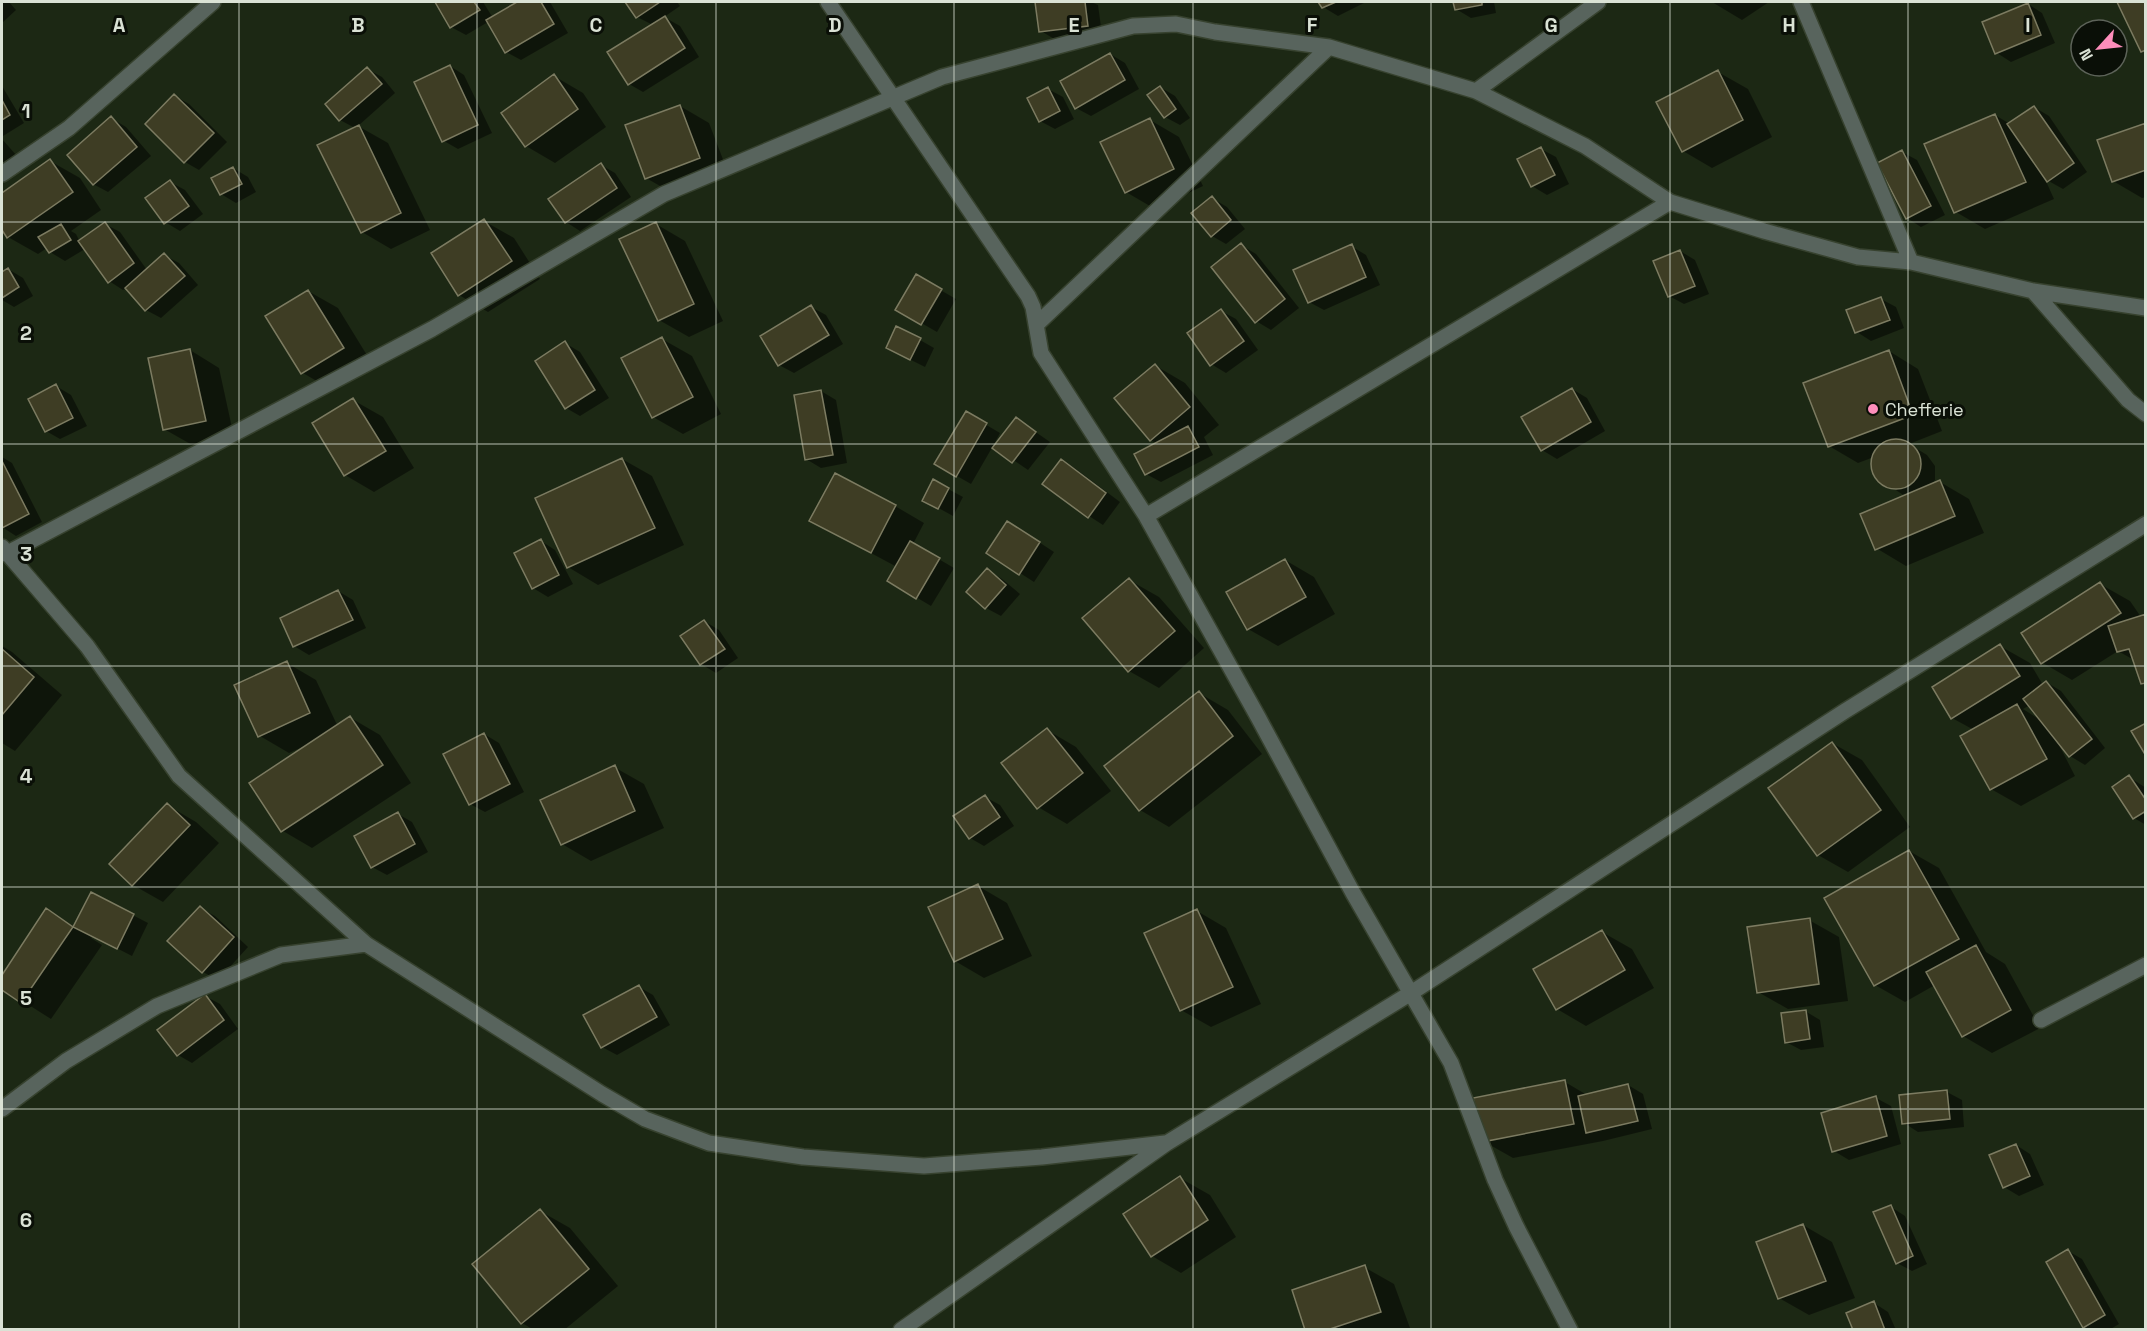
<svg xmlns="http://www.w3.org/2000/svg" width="2147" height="1331" font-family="'Space Grotesk',sans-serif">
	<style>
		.shadow { fill: #0007; fill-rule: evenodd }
		.building { fill: #3e3d24; stroke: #7c7b61; stroke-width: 1.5 }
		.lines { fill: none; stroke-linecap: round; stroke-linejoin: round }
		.minor-casing { stroke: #37422f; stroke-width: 18 }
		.minor { stroke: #58645d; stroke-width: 15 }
		.grid { fill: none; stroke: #dae2d5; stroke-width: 1.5; stroke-opacity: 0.55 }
		.poi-dot { fill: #fe8ebb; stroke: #0a0f07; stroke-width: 2 }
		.labels { text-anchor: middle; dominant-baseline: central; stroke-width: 6; stroke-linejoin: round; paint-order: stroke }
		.poi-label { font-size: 18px; fill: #dae2d5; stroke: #0a0f07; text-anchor: start }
		.grid-label { font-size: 20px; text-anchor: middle; font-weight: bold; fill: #dae2d5; stroke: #0a0f07; stroke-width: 6; stroke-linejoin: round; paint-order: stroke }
	</style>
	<rect width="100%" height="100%" fill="#1c2814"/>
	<path class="shadow" d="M 2,2 L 9,2 L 16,10 L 2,23 Z
		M 437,2 L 483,2 L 493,18 L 520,2 L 550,2 L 568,33 L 521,60 L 506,52 L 488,22 L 466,35 L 451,27 Z
		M 627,2 L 677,2 L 680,6 L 664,17 L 680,26 L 699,57 L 643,92 L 629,84 L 653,25 L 637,17 Z
		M 1049,2 L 1091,2 L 1098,5 L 1102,34 L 1056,40 L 1041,31 L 1037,3 Z
		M 1320,2 L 1366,2 L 1338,16 L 1323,7 Z
		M 1454,2 L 1494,2 L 1496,13 L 1471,18 L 1456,9 Z
		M 1712,2 L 1769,2 L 1742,20 Z
		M 2028,4 L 2042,13 L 2055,43 L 2011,62 L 1997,53 L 1984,23 Z
		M 1110,54 L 1125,63 L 1139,89 L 1091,116 L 1076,108 Z
		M 450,66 L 464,75 L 492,133 L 458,149 L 444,141 Z
		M 367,69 L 382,77 L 395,93 L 358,126 L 388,143 L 430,230 L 391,249 L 362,232 L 355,128 L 340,120 Z
		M 1718,72 L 1748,89 L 1772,137 L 1712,168 L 1683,151 Z
		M 554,76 L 583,93 L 606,127 L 555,163 L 526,146 Z
		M 2,86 L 24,123 L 3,136 L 2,135 Z
		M 1160,87 L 1175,96 L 1190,118 L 1180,125 L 1165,117 Z
		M 1048,89 L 1063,97 L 1074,119 L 1055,129 L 1040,121 Z
		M 175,96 L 189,104 L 227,142 L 199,170 L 185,162 Z
		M 680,106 L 709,123 L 729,175 L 676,195 L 646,178 Z
		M 2034,107 L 2049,116 L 2087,172 L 2063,189 L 2045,179 L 2054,199 L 1985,229 L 1956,212 L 1995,115 L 2010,124 Z
		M 111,118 L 126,127 L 151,156 L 108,192 L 93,184 Z
		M 1150,120 L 1179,137 L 1203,186 L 1155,209 L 1126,192 Z
		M 2146,125 L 2146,197 L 2142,198 L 2113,181 Z
		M 2,139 L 24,164 L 2,184 Z
		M 1541,149 L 1556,157 L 1569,184 L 1547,195 L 1532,186 Z
		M 1902,152 L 1917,160 L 1945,215 L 1921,227 L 1907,218 Z
		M 50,161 L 80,178 L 101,210 L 71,231 L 76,234 L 80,242 L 105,224 L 120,232 L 147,270 L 164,255 L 179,263 L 198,285 L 161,318 L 146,310 L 127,288 L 123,290 L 109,281 L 85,249 L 65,261 L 50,252 L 47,248 L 38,254 L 8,237 L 2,228 L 2,194 Z
		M 601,165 L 615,173 L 631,197 L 580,231 L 566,222 Z
		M 233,168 L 248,177 L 256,192 L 236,203 L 221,194 Z
		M 170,182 L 185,190 L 203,214 L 180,231 L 165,222 Z
		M 1212,198 L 1227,207 L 1245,229 L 1226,244 L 1212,236 Z
		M 484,221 L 514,238 L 540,279 L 488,312 L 459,295 Z
		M 656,224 L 685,241 L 723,321 L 689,337 L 659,320 Z
		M 1241,245 L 1256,254 L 1299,308 L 1271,330 L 1256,321 Z
		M 1351,246 L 1366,255 L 1380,285 L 1324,310 L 1309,302 Z
		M 1680,251 L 1695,260 L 1709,294 L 1684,304 L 1669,296 Z
		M 8,269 L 23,278 L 33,296 L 14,307 L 2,300 L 2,273 Z
		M 916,276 L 956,299 L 937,332 L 897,309 Z
		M 308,291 L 338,308 L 373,365 L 332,390 L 303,373 Z
		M 1881,299 L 1896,307 L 1904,328 L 1871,341 L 1857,332 Z
		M 811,307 L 826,315 L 843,344 L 794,373 L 779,365 Z
		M 1221,311 L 1236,319 L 1258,350 L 1226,373 L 1211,364 Z
		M 662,339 L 692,356 L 721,414 L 683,434 L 653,417 Z
		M 920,340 L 934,348 L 925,367 L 903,356 Z
		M 565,343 L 580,352 L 609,398 L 580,416 L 566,408 Z
		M 190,350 L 219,368 L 234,437 L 194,446 L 164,429 Z
		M 1889,351 L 1918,369 L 1942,431 L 1909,444 L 1927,455 L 1935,466 L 1935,480 L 1931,486 L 1940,482 L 1969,499 L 1984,533 L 1906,566 L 1876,548 L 1905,496 L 1877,478 L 1872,465 L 1874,457 L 1858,463 L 1829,446 Z
		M 1156,366 L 1185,383 L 1219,425 L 1204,437 L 1213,455 L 1161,482 L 1146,474 L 1157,444 L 1151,440 Z
		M 56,386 L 71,395 L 87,426 L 60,439 L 46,431 Z
		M 1572,389 L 1587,398 L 1605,431 L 1557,459 L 1542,450 L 1523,418 Z
		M 821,391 L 836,400 L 847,463 L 821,468 L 806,459 Z
		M 353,400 L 383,417 L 414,468 L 374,492 L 345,475 Z
		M 966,413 L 1000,433 L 993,446 L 994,447 L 1017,419 L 1050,442 L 1028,470 L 993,446 L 971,484 L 936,464 Z
		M 2,457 L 12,463 L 42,522 L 16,536 L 2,527 Z
		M 622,459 L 652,476 L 684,545 L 598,585 L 568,567 L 537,498 Z
		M 1062,460 L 1076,469 L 1120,502 L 1103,525 L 1089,516 Z
		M 948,489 L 963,497 L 953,516 L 924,500 Z
		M 895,506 L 924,523 L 913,544 L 954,568 L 931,606 L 889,581 L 897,567 L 841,537 Z
		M 1022,531 L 1054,552 L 1034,582 L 1020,573 Z
		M 541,541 L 555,550 L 573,584 L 548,597 L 533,588 Z
		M 1285,560 L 1314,577 L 1335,614 L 1278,646 L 1248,629 Z
		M 987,570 L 1002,579 L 1020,594 L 1001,616 L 986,608 L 968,592 Z
		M 1129,580 L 1159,597 L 1204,648 L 1159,688 L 1129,671 Z
		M 2100,584 L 2130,601 L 2141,617 L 2146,616 L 2146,685 L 2142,683 L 2134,660 L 2118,651 L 2072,680 L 2043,663 Z
		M 338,591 L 353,600 L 366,628 L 309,655 L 294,646 Z
		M 704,621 L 719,630 L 738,658 L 716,673 L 701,664 Z
		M 2,646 L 12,652 L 62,695 L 15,751 L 2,743 Z
		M 2000,646 L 2030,663 L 2043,685 L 2046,682 L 2061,691 L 2105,748 L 2085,765 L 2070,756 L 2059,742 L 2058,743 L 2075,776 L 2021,806 L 1991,789 L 1974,730 L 1952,718 ZM 2030,705 L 2042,721 L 2023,709 Z
		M 287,663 L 316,680 L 338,727 L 351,718 L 380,735 L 411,783 L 312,848 L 283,831 L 251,784 L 307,745 L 289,753 L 260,736 Z
		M 1199,693 L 1228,710 L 1262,754 L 1169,827 L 1140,810 Z
		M 1047,730 L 1076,747 L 1111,791 L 1067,824 L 1038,807 Z
		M 484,734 L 499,743 L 524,792 L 485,812 L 470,804 Z
		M 1832,743 L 1862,760 L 1910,827 L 1848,872 L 1818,855 L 1770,788 Z
		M 614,767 L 644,784 L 664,828 L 591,861 L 562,844 Z
		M 2129,777 L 2146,788 L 2146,825 L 2134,818 Z
		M 985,797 L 1000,805 L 1014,826 L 984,846 L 970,838 Z
		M 167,805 L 196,822 L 219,843 L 163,902 L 133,885 L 111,864 Z
		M 398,814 L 412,822 L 428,852 L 387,875 L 372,867 Z
		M 1909,851 L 1939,868 L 1986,952 L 2005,964 L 2040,1028 L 1992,1053 L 1963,1036 L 1935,985 L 1905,1002 L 1875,985 L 1826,898 Z
		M 978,886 L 1007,903 L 1032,956 L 984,978 L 955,961 Z
		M 92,894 L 148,923 L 132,956 L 93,936 L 91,938 L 102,945 L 51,1019 L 2,988 L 2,977 L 47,910 L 75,927 Z
		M 200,908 L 215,916 L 248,947 L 218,980 L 203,972 Z
		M 1197,911 L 1226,928 L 1261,1004 L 1211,1027 L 1181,1010 Z
		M 1809,920 L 1839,937 L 1848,1001 L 1788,1009 L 1758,992 Z
		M 1602,932 L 1632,949 L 1654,988 L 1586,1026 L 1557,1009 Z
		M 639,987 L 653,995 L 670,1025 L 617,1055 L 602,1047 Z
		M 205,996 L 220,1004 L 238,1029 L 192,1063 L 178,1055 Z
		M 1805,1011 L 1820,1020 L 1824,1047 L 1801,1050 L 1786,1042 Z
		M 1565,1082 L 1587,1095 L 1628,1085 L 1643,1094 L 1652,1129 L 1603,1141 L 1513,1158 L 1483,1141 Z
		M 1947,1092 L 1962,1100 L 1964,1127 L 1918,1132 L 1904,1123 Z
		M 1876,1098 L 1891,1106 L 1901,1144 L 1849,1160 L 1834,1151 Z
		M 2016,1145 L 2030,1154 L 2044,1185 L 2019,1196 L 2004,1187 Z
		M 1180,1178 L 1210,1195 L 1236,1237 L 1181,1273 L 1152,1256 Z
		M 1891,1207 L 1905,1216 L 1927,1264 L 1912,1271 L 1897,1263 Z
		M 540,1211 L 570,1228 L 618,1286 L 564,1330 L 534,1330 L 522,1323 Z
		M 1803,1225 L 1832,1242 L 1855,1298 L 1809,1315 L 1779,1298 Z
		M 2068,1251 L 2082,1259 L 2119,1324 L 2109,1330 L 2089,1330 L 2084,1326 Z
		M 1364,1267 L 1394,1284 L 1410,1328 L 1307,1330 Z
		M 1874,1303 L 1888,1312 L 1896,1330 L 1855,1330 Z"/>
	<path class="building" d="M 435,2 L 474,2 L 480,10 L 450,28 Z
		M 517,2 L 541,2 L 554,24 L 505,53 L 486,20 Z
		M 625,2 L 660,2 L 636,18 Z
		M 1035,2 L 1085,2 L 1088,26 L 1039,32 Z
		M 1318,2 L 1336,2 L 1322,8 Z
		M 1453,2 L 1482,2 L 1482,5 L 1455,10 Z
		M 2117,2 L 2146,2 L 2146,50 L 2141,52 Z
		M 2028,3 L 2041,35 L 1995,54 L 1982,22 Z
		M 665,16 L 685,48 L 628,85 L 607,52 Z
		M 1110,53 L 1125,80 L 1075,109 L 1060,81 Z
		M 450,65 L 478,125 L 442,142 L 414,82 Z
		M 367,67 L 382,84 L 339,121 L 325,104 Z
		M 1718,70 L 1743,120 L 1682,152 L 1656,102 Z
		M 554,74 L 578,109 L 525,147 L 501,113 Z
		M 1160,86 L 1176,109 L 1164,118 L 1147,95 Z
		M 1048,87 L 1060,111 L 1039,122 L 1027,98 Z
		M 174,94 L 214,133 L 184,163 L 145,124 Z
		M 2,100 L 10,115 L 2,120 Z
		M 680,105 L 700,158 L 645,179 L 625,125 Z
		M 2034,106 L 2074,163 L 2047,182 L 2007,124 Z
		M 1995,114 L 2026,182 L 1954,213 L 1924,144 Z
		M 111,116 L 137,147 L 93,185 L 67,155 Z
		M 1150,118 L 1174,169 L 1125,193 L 1100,142 Z
		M 2146,123 L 2146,170 L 2112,182 L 2097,140 Z
		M 359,125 L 401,213 L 361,233 L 317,145 Z
		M 1541,147 L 1555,175 L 1531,187 L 1517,159 Z
		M 1902,150 L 1931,206 L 1906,219 L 1877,163 Z
		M 50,159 L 73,192 L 7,238 L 2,230 L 2,193 Z
		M 601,163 L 617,188 L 565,223 L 548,199 Z
		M 233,167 L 242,184 L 220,195 L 211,178 Z
		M 170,180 L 189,206 L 164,224 L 145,198 Z
		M 1212,196 L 1231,220 L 1211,237 L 1191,213 Z
		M 484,219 L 512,261 L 458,296 L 431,253 Z
		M 105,222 L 134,263 L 108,283 L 78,241 Z
		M 656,222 L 694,304 L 658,321 L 619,239 Z
		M 61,224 L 71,240 L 49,253 L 38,237 Z
		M 1241,243 L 1285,299 L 1255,323 L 1211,267 Z
		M 1352,244 L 1366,277 L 1308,303 L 1293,270 Z
		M 1680,250 L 1695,286 L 1668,297 L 1653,261 Z
		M 164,253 L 185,276 L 145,311 L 125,288 Z
		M 8,268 L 19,287 L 2,298 L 2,272 Z
		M 916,274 L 942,289 L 921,325 L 895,310 Z
		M 308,290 L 344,348 L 301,374 L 265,316 Z
		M 1881,297 L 1890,320 L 1855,333 L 1846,310 Z
		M 811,305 L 829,335 L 778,366 L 760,336 Z
		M 1221,309 L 1244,341 L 1210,366 L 1187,333 Z
		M 896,326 L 921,338 L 910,360 L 886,348 Z
		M 662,337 L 693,397 L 652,418 L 621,358 Z
		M 565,341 L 595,390 L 565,409 L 535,361 Z
		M 190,349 L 206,421 L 163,430 L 148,358 Z
		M 1889,350 L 1913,415 L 1828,447 L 1803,383 Z
		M 1155,364 L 1190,407 L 1150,441 L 1114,398 Z
		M 56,384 L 73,418 L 45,432 L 28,399 Z
		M 1572,388 L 1591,422 L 1541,451 L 1521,417 Z
		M 821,390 L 833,455 L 805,460 L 794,395 Z
		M 353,398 L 386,451 L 344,476 L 312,423 Z
		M 966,411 L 987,423 L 956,477 L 934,464 Z
		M 1016,417 L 1036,432 L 1012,463 L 992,448 Z
		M 1188,426 L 1199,447 L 1145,475 L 1134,454 Z
		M1871 464a25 25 0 1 1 50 0a25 25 0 1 1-50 0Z
		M 622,458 L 655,528 L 567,568 L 535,498 Z
		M 1061,459 L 1106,493 L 1088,518 L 1042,484 Z
		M 2,461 L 29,514 L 2,528 Z
		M 835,473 L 896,505 L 871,553 L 809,521 Z
		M 933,479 L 949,488 L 938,509 L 922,501 Z
		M 1940,480 L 1955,516 L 1875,550 L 1860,514 Z
		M 1007,521 L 1040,542 L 1019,575 L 986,553 Z
		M 541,539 L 559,575 L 532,589 L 514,553 Z
		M 910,541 L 940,558 L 916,599 L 887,581 Z
		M 1285,559 L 1306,597 L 1247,630 L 1226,592 Z
		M 987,568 L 1006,585 L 985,609 L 966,592 Z
		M 1129,578 L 1175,631 L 1128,672 L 1082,618 Z
		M 2100,582 L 2121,613 L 2041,664 L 2021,633 Z
		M 338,590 L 353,620 L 293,647 L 280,618 Z
		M 2146,614 L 2146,683 L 2141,684 L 2129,649 L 2117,652 L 2108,626 Z
		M 704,620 L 725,649 L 700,665 L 680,636 Z
		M 2000,644 L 2020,676 L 1951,719 L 1932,687 Z
		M 2,649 L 34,677 L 2,715 Z
		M 287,661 L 310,713 L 258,737 L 234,685 Z
		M 2046,681 L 2092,739 L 2069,757 L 2023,699 Z
		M 1199,691 L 1233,736 L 1139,811 L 1104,766 Z
		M 2017,704 L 2047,759 L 1990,790 L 1960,736 Z
		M 350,716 L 383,765 L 281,832 L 249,783 Z
		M 2146,723 L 2146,756 L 2131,731 Z
		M 1047,728 L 1083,773 L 1037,809 L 1001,763 Z
		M 484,733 L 510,784 L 469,805 L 443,754 Z
		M 1832,742 L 1881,810 L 1817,856 L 1768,788 Z
		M 615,765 L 635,811 L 561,845 L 540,800 Z
		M 2129,775 L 2146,800 L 2146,811 L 2133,819 L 2112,787 Z
		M 985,795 L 1000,817 L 969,839 L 953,816 Z
		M 167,803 L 190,825 L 132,886 L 109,864 Z
		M 398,812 L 415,844 L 371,868 L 354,836 Z
		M 1909,850 L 1959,939 L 1874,986 L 1824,898 Z
		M 978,884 L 1003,939 L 954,962 L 928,907 Z
		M 91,892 L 134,914 L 117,949 L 73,927 Z
		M 200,906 L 234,937 L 202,973 L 167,941 Z
		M 46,908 L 73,927 L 21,1003 L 2,990 L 2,975 Z
		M 1197,909 L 1233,987 L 1180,1011 L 1144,933 Z
		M 1810,918 L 1819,984 L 1757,993 L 1747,927 Z
		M 1602,930 L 1625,970 L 1556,1010 L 1533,969 Z
		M 1976,945 L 2011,1010 L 1962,1037 L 1926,972 Z
		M 639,985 L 657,1017 L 601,1048 L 583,1015 Z
		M 205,994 L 224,1020 L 177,1056 L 157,1030 Z
		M 1806,1010 L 1810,1039 L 1785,1043 L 1781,1013 Z
		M 1565,1080 L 1574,1124 L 1482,1142 L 1473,1098 Z
		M 1628,1084 L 1638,1121 L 1586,1133 L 1578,1096 Z
		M 1947,1090 L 1950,1119 L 1902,1124 L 1899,1095 Z
		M 1876,1096 L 1887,1136 L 1832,1152 L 1821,1113 Z
		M 2016,1144 L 2030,1176 L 2003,1188 L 1989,1155 Z
		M 1180,1176 L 1208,1220 L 1151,1257 L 1123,1214 Z
		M 1891,1205 L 1913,1256 L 1896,1264 L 1873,1212 Z
		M 540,1209 L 589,1269 L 521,1324 L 472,1264 Z
		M 1803,1224 L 1826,1281 L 1778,1299 L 1756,1242 Z
		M 2068,1249 L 2105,1315 L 2083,1328 L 2046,1262 Z
		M 1365,1265 L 1381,1312 L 1327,1330 L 1305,1330 L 1292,1290 Z
		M 1874,1301 L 1885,1330 L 1853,1330 L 1846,1313 Z"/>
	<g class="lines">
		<defs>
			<path id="minor" d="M 828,2 L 1028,296 L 1033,307 L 1041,353 L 1146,516 L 1258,717 L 1353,893 L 1451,1063 L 1495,1180 L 1516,1226 L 1570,1330
				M 1801,2 L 1911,262
				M 1476,91 L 1598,2
				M 2,174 L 69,128 L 213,2
				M 2033,291 L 2128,400 L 2146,414
				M 1036,325 L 1329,47
				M 1146,516 L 1670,202
				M 2,547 L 87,646 L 179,776 L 366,944 L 602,1094 L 645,1119 L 709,1143 L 803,1157 L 924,1166 L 1042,1157 L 1165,1143
				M 6,554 L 432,329 L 664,194 L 942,77 L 1133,26 L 1176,24 L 1215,32 L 1329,47 L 1476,91 L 1585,146 L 1670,202 L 1764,231 L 1858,257 L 1911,262 L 2033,291 L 2146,308
				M 2041,1020 L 2146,965
				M 2,1109 L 66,1061 L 157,1006 L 281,955 L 366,944
				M 901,1330 L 1167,1143 L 1411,993 L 1845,711 L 2146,524"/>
		</defs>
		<use href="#minor" class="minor-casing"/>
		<use href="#minor" class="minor"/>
	</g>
	<path class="grid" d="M 239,2 L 239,1330M 477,2 L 477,1330M 716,2 L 716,1330M 954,2 L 954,1330M 1193,2 L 1193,1330M 1431,2 L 1431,1330M 1670,2 L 1670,1330M 1908,2 L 1908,1330M 2,222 L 2146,222M 2,444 L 2146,444M 2,666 L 2146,666M 2,887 L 2146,887M 2,1109 L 2146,1109"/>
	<circle class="poi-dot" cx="1873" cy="409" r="6"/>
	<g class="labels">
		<g class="poi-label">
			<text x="1885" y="409">Chefferie</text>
		</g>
	</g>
	<g class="grid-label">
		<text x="119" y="32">A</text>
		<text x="358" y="32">B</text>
		<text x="596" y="32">C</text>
		<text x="835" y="32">D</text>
		<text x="1074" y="32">E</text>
		<text x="1312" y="32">F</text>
		<text x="1551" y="32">G</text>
		<text x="1789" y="32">H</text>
		<text x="2028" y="32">I</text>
		<text x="26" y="118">1</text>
		<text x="26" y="340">2</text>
		<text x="26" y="561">3</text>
		<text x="26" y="783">4</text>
		<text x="26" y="1005">5</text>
		<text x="26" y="1227">6</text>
	</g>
	<rect width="2147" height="1331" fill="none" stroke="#dae2d5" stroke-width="6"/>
	<g transform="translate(2099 48) rotate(243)"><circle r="28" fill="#0a0f07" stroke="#5d6359" stroke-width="1.5"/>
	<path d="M0-4.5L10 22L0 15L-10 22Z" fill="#fe8ebb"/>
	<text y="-9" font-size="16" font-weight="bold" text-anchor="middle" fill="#dae2d5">N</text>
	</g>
</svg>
